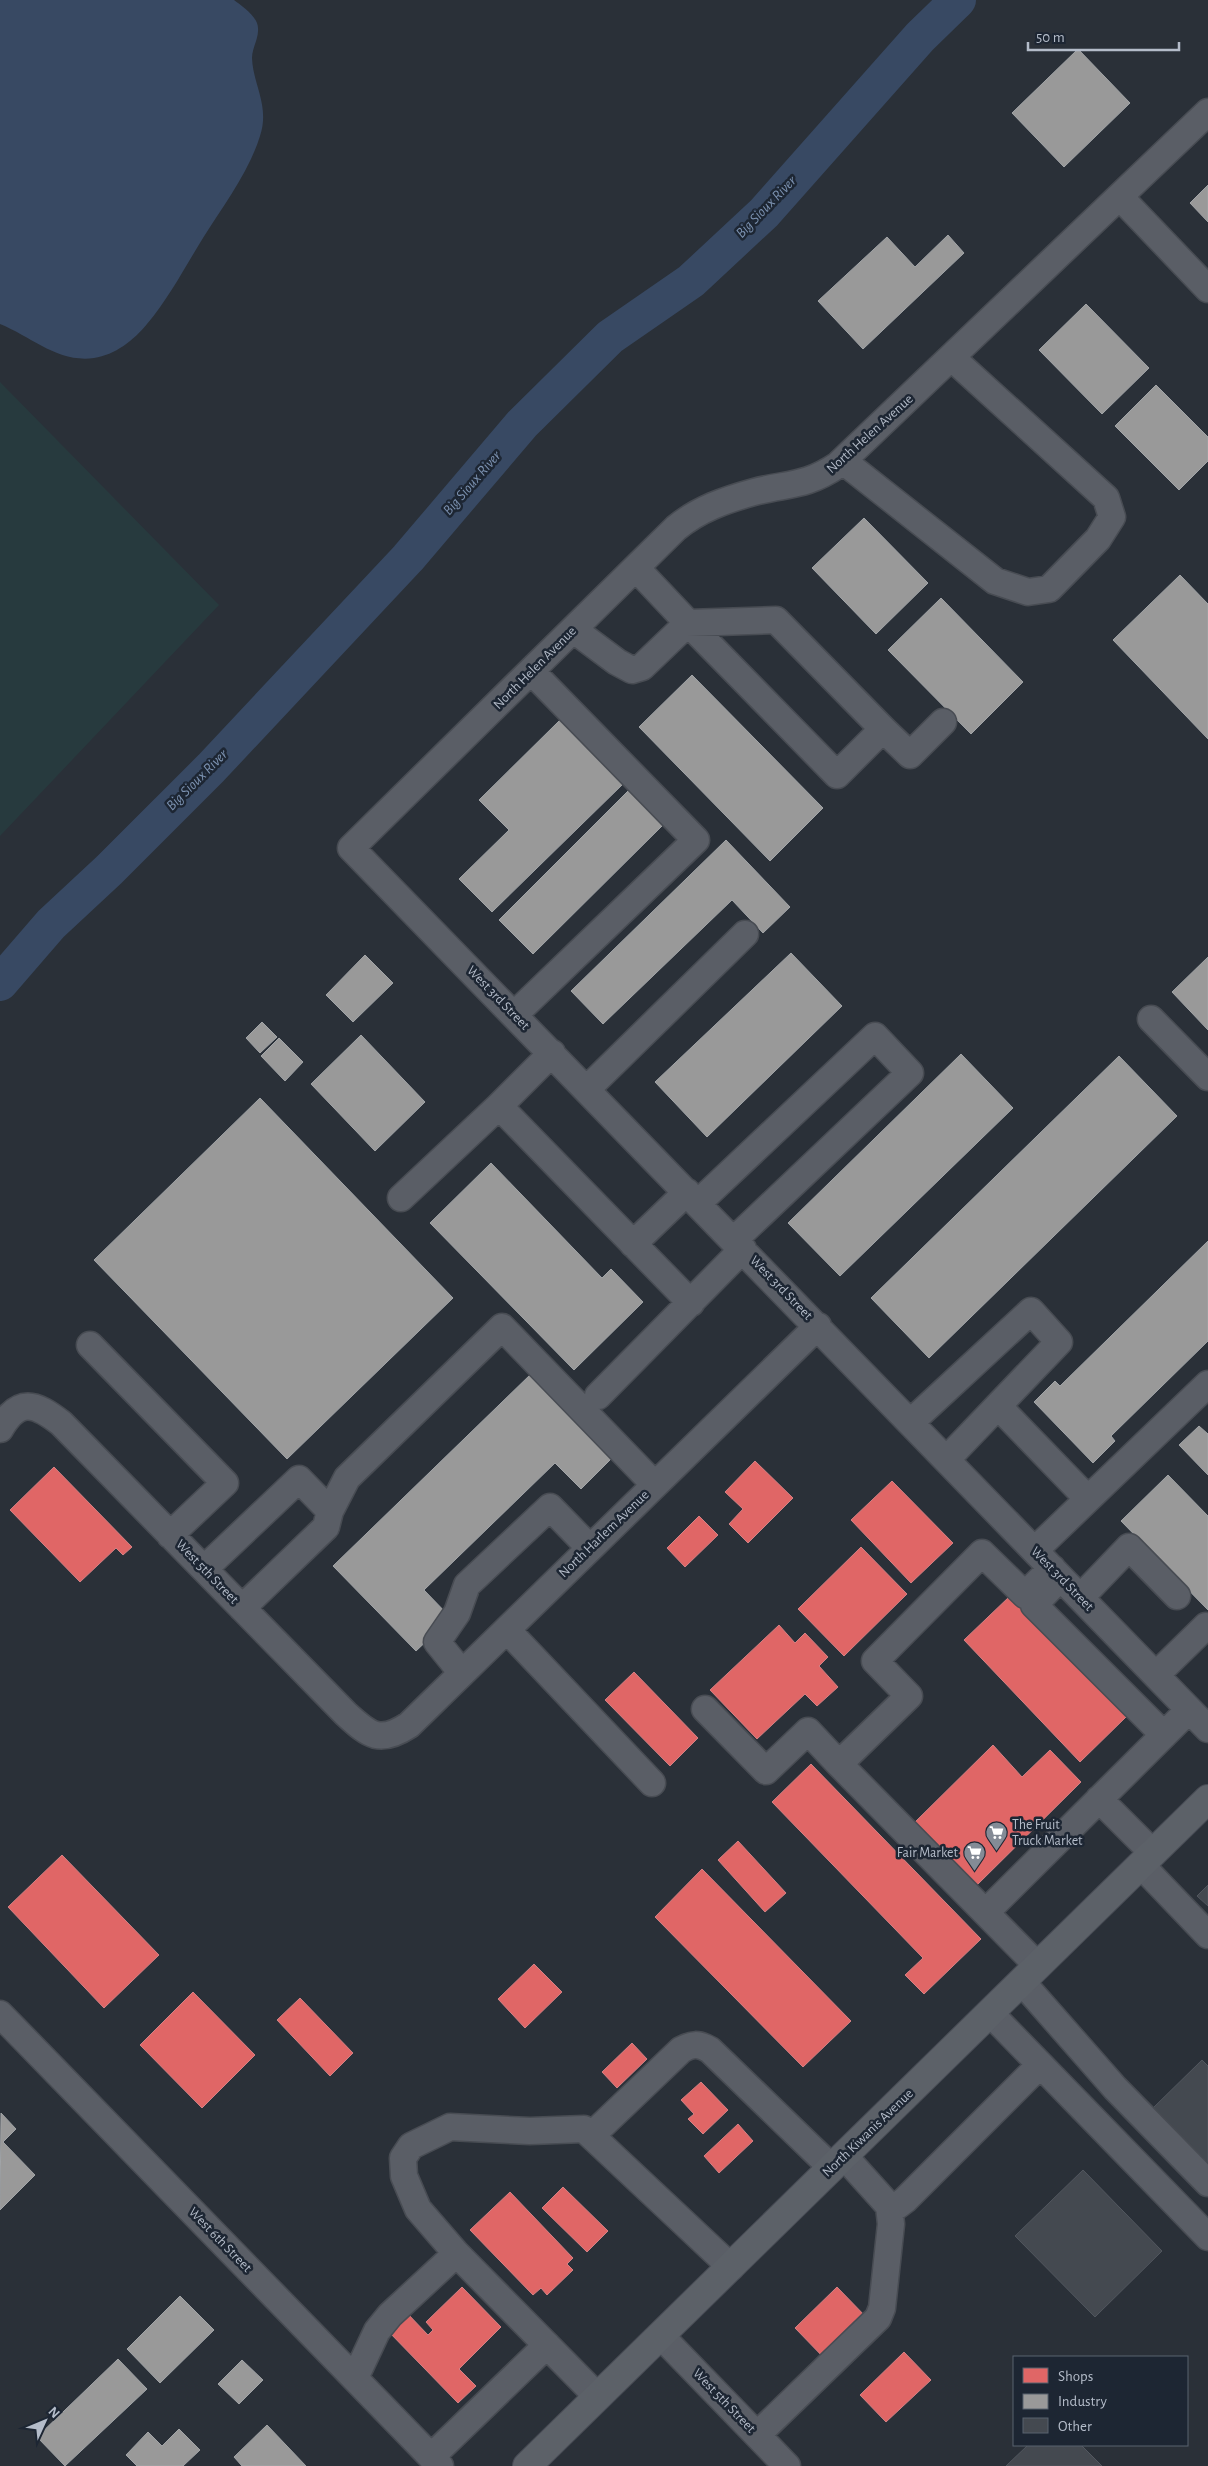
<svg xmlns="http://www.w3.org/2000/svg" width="1208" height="2466" font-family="'Alegreya Sans',sans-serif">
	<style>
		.green { fill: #273a3e }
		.water { fill: #384963 }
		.shops { fill: #e06666; stroke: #d38084 }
		.industry { fill: #999; stroke: #a1a4a7 }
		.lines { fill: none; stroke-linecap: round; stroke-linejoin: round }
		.river { stroke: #384963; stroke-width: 36 }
		.building { fill: #444950; stroke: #52575f }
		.minor-casing { stroke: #484c53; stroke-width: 29 }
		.major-casing { stroke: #484c55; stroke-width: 30 }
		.minor { stroke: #5a5e66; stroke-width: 26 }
		.major { stroke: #5c6168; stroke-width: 28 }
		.labels { text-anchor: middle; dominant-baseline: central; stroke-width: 5; stroke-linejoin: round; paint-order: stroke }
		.street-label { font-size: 14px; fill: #b4bcc9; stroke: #1d2633 }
		.poi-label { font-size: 14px; fill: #b4bcc9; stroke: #1d2633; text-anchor: start }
		.water-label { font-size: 15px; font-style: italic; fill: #7c92b1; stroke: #1d2633 }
	</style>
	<rect width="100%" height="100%" fill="#2a3038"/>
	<path class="green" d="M 0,382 L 219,605 L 0,836 Z"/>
	<path class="water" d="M 0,0 L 234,0 C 242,6 258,17 258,28 C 259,38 252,48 252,58 C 253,85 270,106 260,136 C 249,172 223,206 203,238 C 185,267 169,298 147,324 C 134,340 115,355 94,358 C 58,363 32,337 0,324 Z"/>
	<path class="shops" d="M 755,1461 L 793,1498 L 748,1543 L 729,1524 L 743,1509 L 725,1492 Z
		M 54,1467 L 132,1547 L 123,1555 L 116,1548 L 80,1582 L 10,1510 Z
		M 892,1481 L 953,1543 L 911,1583 L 851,1520 Z
		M 699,1516 L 718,1535 L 685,1567 L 667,1548 Z
		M 861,1547 L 907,1594 L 844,1656 L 798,1609 Z
		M 1010,1596 L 1126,1717 L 1080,1762 L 964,1640 Z
		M 779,1625 L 795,1643 L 805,1633 L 828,1657 L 819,1666 L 838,1687 L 817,1706 L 805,1694 L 757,1739 L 710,1690 Z
		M 634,1672 L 698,1738 L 670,1766 L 605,1700 Z
		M 993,1745 L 1022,1777 L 1050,1750 L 1081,1782 L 973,1889 L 911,1826 Z
		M 811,1764 L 981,1939 L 924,1994 L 905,1975 L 923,1958 L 772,1802 Z
		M 738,1841 L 786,1893 L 765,1912 L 718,1860 Z
		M 62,1855 L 159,1955 L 104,2008 L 8,1907 Z
		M 702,1869 L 851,2021 L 803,2067 L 655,1917 Z
		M 534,1964 L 562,1992 L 525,2028 L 498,1999 Z
		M 193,1992 L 255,2055 L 202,2108 L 140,2045 Z
		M 300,1998 L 353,2053 L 330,2076 L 277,2020 Z
		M 632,2043 L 647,2059 L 617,2088 L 602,2072 Z
		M 701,2082 L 728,2110 L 703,2134 L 688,2119 L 694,2114 L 681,2100 Z
		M 738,2124 L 753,2141 L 719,2173 L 704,2156 Z
		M 563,2187 L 608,2231 L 587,2252 L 542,2208 Z
		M 510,2192 L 573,2258 L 567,2264 L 573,2270 L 547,2295 L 541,2288 L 533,2295 L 470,2230 Z
		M 462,2287 L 501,2327 L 459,2369 L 476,2386 L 458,2403 L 387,2330 L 406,2312 L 428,2335 L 433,2330 L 426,2322 Z
		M 837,2287 L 869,2320 L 827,2361 L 795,2328 Z
		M 904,2352 L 931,2380 L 886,2422 L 860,2395 Z"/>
	<path class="industry" d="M 1078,49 L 1130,103 L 1064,167 L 1012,113 Z
		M 1208,185 L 1208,222 L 1190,203 Z
		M 948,235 L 964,253 L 863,349 L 818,301 L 887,237 L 915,267 Z
		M 1086,304 L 1149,368 L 1102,414 L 1039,350 Z
		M 1156,385 L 1208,437 L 1208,461 L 1179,490 L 1115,426 Z
		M 864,518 L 928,583 L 876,634 L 812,568 Z
		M 1180,575 L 1208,604 L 1208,739 L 1113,640 Z
		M 941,598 L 1023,682 L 971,734 L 888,650 Z
		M 692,675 L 823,808 L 770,861 L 639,727 Z
		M 560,720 L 623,784 L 492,912 L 459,879 L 509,830 L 479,800 Z
		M 629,790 L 663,825 L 533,954 L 499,920 Z
		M 726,840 L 790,907 L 763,933 L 732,900 L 603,1024 L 571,991 Z
		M 791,953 L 842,1006 L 707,1137 L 655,1082 Z
		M 365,955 L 393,983 L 353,1022 L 326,995 Z
		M 1208,957 L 1208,1030 L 1172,992 Z
		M 262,1022 L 277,1037 L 260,1053 L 246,1038 Z
		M 361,1035 L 425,1102 L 375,1151 L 311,1084 Z
		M 279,1038 L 303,1062 L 285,1081 L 261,1056 Z
		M 961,1054 L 1013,1108 L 840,1276 L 788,1223 Z
		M 1119,1056 L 1177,1116 L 929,1358 L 871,1298 Z
		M 260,1098 L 453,1298 L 287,1459 L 94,1260 Z
		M 491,1163 L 602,1278 L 611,1269 L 643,1302 L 574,1370 L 430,1223 Z
		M 1208,1241 L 1208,1341 L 1111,1436 L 1115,1441 L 1093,1463 L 1034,1402 L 1055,1381 L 1060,1386 Z
		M 532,1373 L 613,1457 L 581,1489 L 555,1463 L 424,1590 L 451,1618 L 416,1651 L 333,1566 Z
		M 1199,1426 L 1208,1434 L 1208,1475 L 1179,1445 Z
		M 1168,1475 L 1208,1516 L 1208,1610 L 1121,1521 Z
		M 1,2113 L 16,2129 L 3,2142 L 35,2175 L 0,2210 Z
		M 180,2296 L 214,2330 L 160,2383 L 127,2349 Z
		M 118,2359 L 147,2389 L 65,2466 L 37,2437 Z
		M 242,2360 L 263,2380 L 239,2404 L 218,2384 Z
		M 267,2425 L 306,2466 L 242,2466 L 234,2457 Z
		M 179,2429 L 200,2450 L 183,2466 L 137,2466 L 126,2455 L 148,2432 L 162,2446 Z"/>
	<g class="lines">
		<path class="river" d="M 0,983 L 51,924 L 109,870 L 211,768 L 408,558 L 522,424 L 610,337 L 691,281 L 764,213 L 920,37 L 958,0"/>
	</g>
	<path class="building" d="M 1208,1885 L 1208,1906 L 1197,1896 Z
		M 1202,2060 L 1208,2066 L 1208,2171 L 1150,2111 Z
		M 1083,2170 L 1162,2251 L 1095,2317 L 1015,2236 Z
		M 1028,2445 L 1081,2445 L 1102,2466 L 1006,2466 Z"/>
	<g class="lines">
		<defs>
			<path id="minor" d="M 1208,112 L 838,465 C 805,487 789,483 754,492 C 725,500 699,509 676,528 L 351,848 L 1208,1729
				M 1120,197 L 1208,289
				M 843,461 L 995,581 L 1028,592 L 1049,589 L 1098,539 L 1112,517 L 1106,498 L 952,358
				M 776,620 L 883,729 L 837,775 L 688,623 Z
				M 574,630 L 617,662 L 632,670 L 642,667 L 688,623 L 636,568
				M 883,729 L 910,755 L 943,722
				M 514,1015 L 696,840 L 531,671
				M 1151,1019 L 1208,1077
				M 552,1053 L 499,1106 L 691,1303
				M 587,1089 L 745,934
				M 401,1198 L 499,1106
				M 698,1203 L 875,1036 L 910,1073 L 734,1240
				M 633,1244 L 687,1192
				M 90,1345 L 225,1483 L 170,1535
				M 598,1396 L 743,1249
				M 998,1406 L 1088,1499
				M 911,1422 L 1031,1311 L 1059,1342 L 947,1459
				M 0,1429 C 19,1397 35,1403 61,1423 L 346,1714 C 370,1736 380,1744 409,1725 L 818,1326
				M 1035,1550 L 1208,1384
				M 204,1569 L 299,1479 L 330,1511
				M 1055,1583 L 1034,1605 L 1164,1735
				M 1081,1597 L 1129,1547 L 1177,1596
				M 242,1608 L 326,1527 L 330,1511 L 347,1478 L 502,1327 L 655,1485
				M 507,1630 L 652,1783
				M 462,1673 L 437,1642 L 457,1613 L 467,1585 L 550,1507 L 590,1548
				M 1156,1675 L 1206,1626 L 1208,1629
				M 705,1709 L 766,1771 L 808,1731 L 839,1764
				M 1099,1799 L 1153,1853
				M 1141,1865 L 1208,1935
				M 986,1912 L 1189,1710
				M 1038,1966 L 839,1764 L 909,1696 L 875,1661 L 982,1553 L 1025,1595 L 1052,1568
				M 1022,1982 L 1115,2088 L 1208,2183
				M 990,2013 L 1208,2237
				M 0,2014 L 440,2466
				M 592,2135 L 681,2050 C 692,2044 698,2043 710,2050 L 832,2168
				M 889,2206 L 897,2206 L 905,2200 L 1040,2065
				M 661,2336 L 787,2466
				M 355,2378 L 377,2331 L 390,2315 L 456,2254
				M 598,2397 L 456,2253 L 418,2209 L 404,2176 L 403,2158 L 411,2146 L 450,2127 L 530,2131 L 584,2129 L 731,2267
				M 757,2435 L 878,2318 L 882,2308 L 891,2224 L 889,2206 L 844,2156
				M 431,2457 L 547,2345"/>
			<path id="major" d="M 527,2466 L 1208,1799"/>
		</defs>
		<use href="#minor" class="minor-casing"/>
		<use href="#major" class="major-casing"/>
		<use href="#minor" class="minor"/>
		<use href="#major" class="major"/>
	</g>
	<defs>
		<symbol id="supermarket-pin" viewBox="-11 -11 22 30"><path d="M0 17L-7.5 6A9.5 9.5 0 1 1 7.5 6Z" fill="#848b96" stroke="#1d2633"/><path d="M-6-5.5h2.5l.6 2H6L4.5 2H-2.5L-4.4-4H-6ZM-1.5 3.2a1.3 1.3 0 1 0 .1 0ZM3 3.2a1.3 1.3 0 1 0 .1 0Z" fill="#fff"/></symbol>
	</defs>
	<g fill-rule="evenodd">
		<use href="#supermarket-pin" x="984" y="1820" width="25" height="34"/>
		<use href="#supermarket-pin" x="962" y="1840" width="25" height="34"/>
	</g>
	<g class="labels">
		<g class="street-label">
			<text transform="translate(870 434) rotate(-42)">North Helen Avenue</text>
			<text transform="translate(535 668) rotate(-45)">North Helen Avenue</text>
			<text transform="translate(498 998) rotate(46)">West 3rd Street</text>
			<text transform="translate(781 1288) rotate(46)">West 3rd Street</text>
			<text transform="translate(604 1534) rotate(-44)">North Harlem Avenue</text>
			<text transform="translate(207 1572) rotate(46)">West 5th Street</text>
			<text transform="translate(1062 1579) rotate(46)">West 3rd Street</text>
			<text transform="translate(868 2133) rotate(-44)">North Kiwanis Avenue</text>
			<text transform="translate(220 2240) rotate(46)">West 6th Street</text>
			<text transform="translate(724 2401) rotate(46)">West 5th Street</text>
		</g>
		<g class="poi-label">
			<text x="1012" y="1825">The Fruit<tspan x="1012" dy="16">Truck Market</tspan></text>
			<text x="958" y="1853" text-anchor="end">Fair Market</text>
		</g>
		<g class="water-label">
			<text transform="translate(766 207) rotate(-46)">Big Sioux River</text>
			<text transform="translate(472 483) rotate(-49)">Big Sioux River</text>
			<text transform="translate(197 780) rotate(-45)">Big Sioux River</text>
		</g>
	</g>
	<rect x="1013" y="2356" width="175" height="90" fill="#1d2633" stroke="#59626f"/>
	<rect x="1023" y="2368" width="25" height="15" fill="#e06666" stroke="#59626f"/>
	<text x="1058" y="2381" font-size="15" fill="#b4bcc9">Shops</text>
	<rect x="1023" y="2394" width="25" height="15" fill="#999999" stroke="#59626f"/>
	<text x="1058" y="2406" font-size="15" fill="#b4bcc9">Industry</text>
	<rect x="1023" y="2418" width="25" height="15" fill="#444950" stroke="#59626f"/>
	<text x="1058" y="2431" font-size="15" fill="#b4bcc9">Other</text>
	<g transform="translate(45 2421) rotate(46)" stroke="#1d2633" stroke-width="4" paint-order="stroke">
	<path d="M0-4L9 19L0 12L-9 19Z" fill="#b4bcc9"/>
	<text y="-8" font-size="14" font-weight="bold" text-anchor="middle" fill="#b4bcc9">N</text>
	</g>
	<path d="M1028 42v8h151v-8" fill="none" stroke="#b4bcc9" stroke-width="2.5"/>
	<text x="1036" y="42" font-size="15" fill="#b4bcc9" stroke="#1d2633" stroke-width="4" paint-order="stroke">50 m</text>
</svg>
